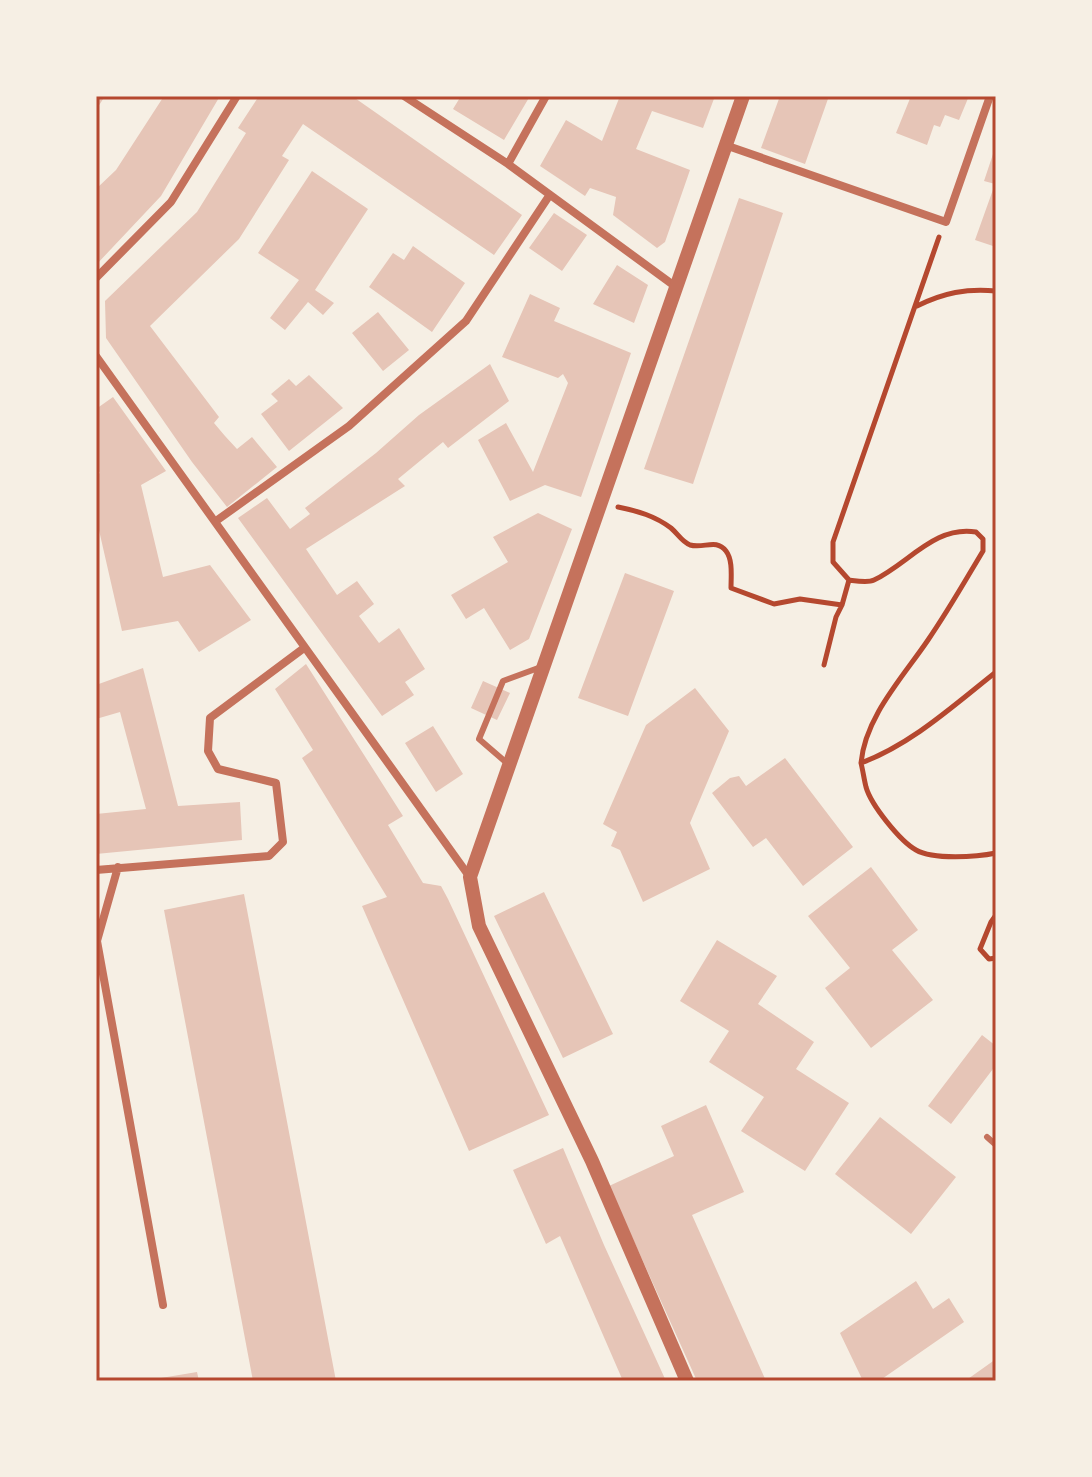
<svg xmlns="http://www.w3.org/2000/svg" width="1092" height="1477" font-family="Manrope,sans-serif">
	<style>
		.building { fill: #e6c5b7 }
		.lines { fill: none; stroke-linecap: round; stroke-linejoin: round }
		.path { stroke: #b5482f; stroke-width: 5 }
		.service { stroke: #c5725c; stroke-width: 6 }
		.minor { stroke: #c5725c; stroke-width: 8 }
		.tertiary { stroke: #c5725c; stroke-width: 14 }
		.neatline { fill: none; stroke: #b5482f; stroke-width: 3 }
	</style>
	<rect width="100%" height="100%" fill="#f6efe4"/>
	<path class="building" d="M 96,96 L 105,96 L 96,110 Z
		M 164,96 L 220,96 L 161,196 L 96,265 L 96,189 L 116,170 Z
		M 259,96 L 352,96 L 522,215 L 494,255 L 303,124 L 282,156 L 289,160 L 239,239 L 150,326 L 219,417 L 214,423 L 225,436 L 237,449 L 252,437 L 277,467 L 227,507 L 192,462 L 106,338 L 105,301 L 197,212 L 246,133 L 238,128 Z
		M 461,96 L 530,96 L 504,140 L 453,109 Z
		M 620,96 L 715,96 L 703,128 L 652,111 L 636,149 L 690,170 L 665,242 L 657,248 L 613,215 L 616,197 L 590,188 L 585,196 L 540,166 L 566,120 L 602,141 Z
		M 780,96 L 829,96 L 805,164 L 761,148 Z
		M 911,96 L 969,96 L 959,120 L 945,115 L 940,127 L 934,125 L 927,145 L 896,133 Z
		M 995,148 L 996,148 L 996,247 L 975,240 L 995,184 L 984,181 Z
		M 312,171 L 368,209 L 315,290 L 334,303 L 323,315 L 308,302 L 285,330 L 270,318 L 299,280 L 258,253 Z
		M 739,198 L 783,213 L 693,484 L 644,469 Z
		M 554,213 L 587,235 L 562,271 L 529,248 Z
		M 413,246 L 465,283 L 432,332 L 369,287 L 393,253 L 404,260 Z
		M 617,265 L 648,285 L 634,323 L 593,304 Z
		M 530,294 L 560,308 L 554,321 L 631,353 L 581,497 L 545,485 L 510,501 L 478,440 L 506,423 L 533,472 L 568,383 L 563,374 L 558,378 L 502,357 Z
		M 378,312 L 409,350 L 383,371 L 352,333 Z
		M 490,364 L 509,401 L 448,448 L 443,442 L 398,479 L 405,486 L 306,549 L 337,595 L 357,581 L 374,604 L 359,616 L 379,643 L 399,628 L 425,669 L 405,682 L 414,695 L 382,716 L 238,518 L 267,498 L 290,529 L 310,514 L 305,508 L 376,453 L 419,415 Z
		M 309,375 L 343,408 L 289,451 L 261,414 L 278,401 L 271,394 L 289,379 L 296,386 Z
		M 113,397 L 166,471 L 141,485 L 163,577 L 210,565 L 251,620 L 199,652 L 178,621 L 122,631 L 96,517 L 96,475 L 100,473 L 96,467 L 96,409 Z
		M 538,513 L 572,529 L 529,639 L 510,650 L 484,608 L 466,619 L 451,595 L 508,562 L 493,537 Z
		M 625,573 L 674,591 L 628,716 L 578,698 Z
		M 306,664 L 403,816 L 388,825 L 423,883 L 441,886 L 448,899 L 549,1115 L 469,1151 L 362,906 L 387,897 L 302,758 L 313,750 L 275,689 Z
		M 143,668 L 178,806 L 240,802 L 242,840 L 96,854 L 96,814 L 146,809 L 120,712 L 96,719 L 96,685 Z
		M 483,681 L 510,693 L 497,720 L 471,708 Z
		M 695,688 L 729,731 L 690,823 L 710,869 L 643,902 L 620,850 L 611,846 L 617,832 L 603,824 L 646,725 Z
		M 433,726 L 463,774 L 436,792 L 405,743 Z
		M 785,758 L 853,847 L 803,886 L 766,838 L 753,847 L 712,793 L 730,778 L 739,776 L 746,786 Z
		M 871,867 L 918,930 L 892,950 L 933,1000 L 871,1048 L 825,988 L 850,968 L 808,916 Z
		M 544,892 L 613,1034 L 563,1058 L 494,916 Z
		M 244,894 L 336,1381 L 253,1381 L 164,910 Z
		M 717,940 L 777,976 L 758,1004 L 814,1042 L 796,1069 L 849,1103 L 805,1171 L 741,1131 L 764,1097 L 709,1062 L 729,1031 L 680,1001 Z
		M 982,1035 L 996,1046 L 996,1065 L 951,1124 L 928,1106 Z
		M 706,1105 L 744,1192 L 692,1215 L 766,1381 L 697,1381 L 609,1186 L 674,1156 L 661,1126 Z
		M 880,1117 L 956,1177 L 911,1234 L 835,1174 Z
		M 563,1148 L 604,1245 L 666,1381 L 623,1381 L 560,1236 L 546,1244 L 513,1170 Z
		M 916,1281 L 933,1309 L 949,1298 L 964,1322 L 879,1381 L 863,1381 L 840,1333 Z
		M 996,1359 L 996,1381 L 965,1381 Z
		M 197,1372 L 199,1381 L 155,1381 L 155,1379 Z"/>
	<g class="lines">
		<path class="path" d="M 917,306 C 943,293 967,288 996,291
			M 618,507 C 638,511 655,516 671,528 C 678,534 682,542 690,545 C 704,549 716,538 726,551 C 733,560 731,576 731,588 L 774,604 L 800,599 L 842,605 L 849,580
			M 824,665 L 836,617 L 842,605
			M 996,672 C 954,705 912,744 861,763 C 863,771 864,779 866,787 C 871,805 900,841 916,850 C 933,860 977,857 996,853
			M 861,763 C 865,717 903,677 928,640 C 948,611 965,581 983,551 L 983,539 L 976,532 C 935,525 908,564 874,580 C 868,583 857,581 849,580 L 833,562 L 833,542 L 939,237
			M 996,915 L 991,922 L 980,949 L 989,959 L 996,958"/>
		<path class="service" d="M 508,764 L 479,739 L 503,681 L 541,667
			M 987,1137 L 996,1145"/>
		<path class="minor" d="M 404,96 L 508,164 L 676,287
			M 725,145 L 946,222 L 990,96
			M 508,164 L 546,96
			M 96,278 L 171,202 L 237,96
			M 96,356 L 469,876
			M 216,521 L 349,426 L 466,321 L 549,196
			M 118,867 L 97,941 L 163,1305
			M 96,870 L 269,856 L 283,842 L 276,783 L 218,769 L 208,751 L 210,718 L 304,648"/>
		<path class="tertiary" d="M 687,1381 L 592,1161 L 479,926 L 470,877 L 743,96"/>
	</g>
	<rect width="1092" height="1477" fill="none" stroke="#f6efe4" stroke-width="196"/>
	<rect x="98" y="98" width="896" height="1281" class="neatline"/>
</svg>
